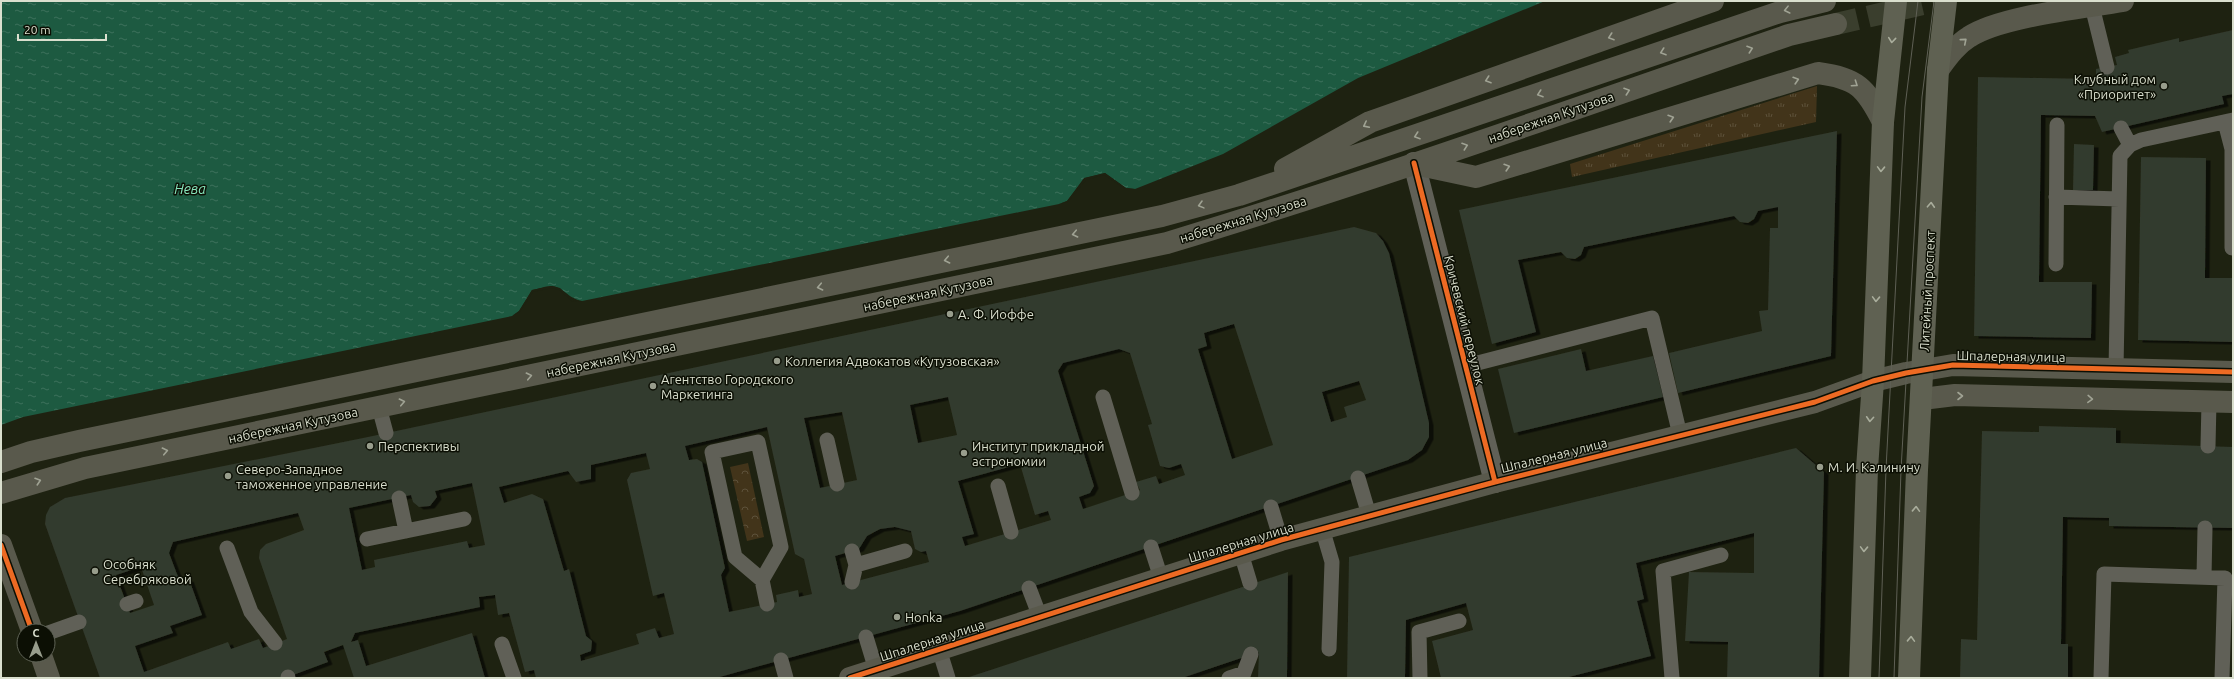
<svg xmlns="http://www.w3.org/2000/svg" width="2234" height="679" font-family="Ubuntu,sans-serif">
	<style>
		.grass { fill: url(#grass-tufts) }
		.park { fill: url(#park-crowns) }
		.water { fill: url(#water-ripples) }
		.pier { fill: #1e2211 }
		.building { fill: #333a2d; fill-rule: evenodd; filter: url(#shadow) }
		.lines { fill: none; stroke-linecap: round; stroke-linejoin: round }
		.secondary-tunnel { stroke: #3a3e2d; stroke-width: 22; stroke-dasharray: 22 11; stroke-linecap: butt }
		.lane { stroke: #606057; stroke-width: 15 }
		.street { stroke: #606057; stroke-width: 22 }
		.secondary { stroke: #59594c; stroke-width: 22 }
		.primary { stroke: #5f6152; stroke-width: 22 }
		.tram { stroke: #5f6055; stroke-width: 1 }
		.cycleway-casing { stroke: #0c0f04; stroke-width: 8 }
		.cycleway { stroke: #ed6a23; stroke-width: 5 }
		.oneway { stroke: #a0a394 }
		.oneway2 { stroke: #a9ad9c }
		.poi-dot { fill: #989d8c; stroke: #0c0f04; stroke-width: 1.5 }
		.labels { text-anchor: middle; dominant-baseline: central; stroke-width: 3; stroke-linejoin: round; paint-order: stroke }
		.poi-label { font-size: 13px; fill: #dadfce; stroke: #0c0f04; text-anchor: start }
		.street-label { font-size: 13px; fill: #dadfce; stroke: #0c0f04 }
		.water-label { font-size: 14px; font-style: italic; fill: #87e6bc; stroke: #0c0f04 }
	</style>
	<defs>
		<pattern id="grass-tufts" width="24" height="20" patternUnits="userSpaceOnUse"><rect width="24" height="20" fill="#42341a"/><path d="M3 7l-1-3M5 7V3M7 7l1-3M15 17l-1-3M17 17v-4M19 17l1-3" fill="none" stroke="#5d513a"/></pattern>
		<pattern id="park-crowns" width="20" height="18" patternUnits="userSpaceOnUse"><rect width="20" height="18" fill="#42341a"/><path d="M2 6a3 3 0 1 1 6 0M12 15a3 3 0 1 1 6 0" fill="none" stroke="#5d513a"/></pattern>
		<pattern id="water-ripples" width="26" height="14" patternUnits="userSpaceOnUse"><rect width="26" height="14" fill="#1d5a41"/><path d="M2 4q2-2 4 0t4 0M15 11q2-2 4 0t4 0" fill="none" stroke="#3d715b"/></pattern>
		<filter id="shadow"><feDropShadow dx="4.5" dy="2.5" stdDeviation="0" flood-color="#0009"/></filter>
	</defs>
	<rect width="100%" height="100%" fill="#1e2211"/>
	<path class="grass" d="M 1817,86 L 1816,122 L 1572,177 L 1570,164 Z"/>
	<path class="park" d="M 748,463 L 764,537 L 747,541 L 730,467 Z"/>
	<path class="water" d="M 1,1 L 1545,1 L 1358,78 L 1223,154 L 1135,189 L 1126,188 L 1105,173 L 1084,178 L 1067,201 L 1059,204 L 582,301 C 569,299 562,286 551,286 C 545,286 538,289 532,290 L 519,311 L 512,316 L 23,417 L 1,425 Z"/>
	<path class="pier" d="M 1105,173 L 1126,188 L 1135,189 L 1125,189 L 1104,175 L 1086,180 L 1068,202 L 1059,204 L 1067,201 L 1085,178 Z
		M 552,286 L 560,288 L 573,300 L 582,301 L 573,302 L 559,290 L 552,288 L 533,292 L 520,312 L 512,316 L 519,311 L 532,290 Z"/>
	<path class="building" d="M 2233,30 L 2233,94 L 2222,96 L 2224,104 L 2102,132 L 2095,116 L 2041,115 L 2039,282 L 2092,282 L 2091,338 L 1974,336 L 1978,77 L 2096,79 L 2096,69 L 2117,65 L 2115,57 L 2129,53 L 2128,50 L 2179,38 L 2179,42 Z
		M 1837,131 L 1831,356 L 1678,393 L 1669,353 L 1762,331 L 1759,311 L 1768,310 L 1770,228 L 1778,228 L 1778,207 L 1758,211 L 1754,219 L 1748,223 L 1740,222 L 1734,216 L 1584,247 L 1581,255 L 1575,259 L 1567,258 L 1561,252 L 1518,260 L 1536,332 L 1492,344 L 1459,210 Z
		M 2074,144 L 2094,145 L 2093,190 L 2073,190 Z
		M 2141,157 L 2206,158 L 2205,278 L 2233,278 L 2233,342 L 2138,340 Z
		M 1354,227 L 1376,233 L 1383,241 L 1389,253 L 1429,423 L 1429,437 L 1422,450 L 1408,460 L 960,611 L 716,678 L 536,678 L 534,670 L 525,672 L 509,613 L 498,615 L 495,595 L 479,597 L 480,607 L 355,633 L 351,642 L 358,640 L 366,666 L 472,633 L 485,678 L 354,678 L 343,645 L 324,652 L 328,662 L 285,678 L 100,678 L 45,524 L 46,515 L 50,507 L 65,498 L 368,437 ZM 1234,324 L 1273,445 L 1232,459 L 1198,349 L 1207,346 L 1204,333 ZM 1119,349 L 1130,353 L 1152,424 L 1148,425 L 1160,466 L 1169,468 L 1181,464 L 1185,475 L 1159,484 L 1156,476 L 1136,482 L 1140,490 L 1083,509 L 1079,497 L 1090,493 L 1094,486 L 1058,371 L 1063,363 ZM 1359,381 L 1366,400 L 1344,407 L 1347,417 L 1331,422 L 1322,392 ZM 948,397 L 957,435 L 918,443 L 910,405 ZM 842,412 L 857,480 L 820,488 L 804,418 ZM 767,427 L 795,554 L 804,559 L 812,594 L 799,597 L 798,590 L 776,595 L 777,602 L 729,612 L 721,575 L 725,568 L 702,462 L 697,459 L 689,460 L 685,446 ZM 646,453 L 650,469 L 631,473 L 627,480 L 653,596 L 664,593 L 674,634 L 659,638 L 655,628 L 636,634 L 639,644 L 581,661 L 580,655 L 591,651 L 592,641 L 586,636 L 569,569 L 564,571 L 543,499 L 532,494 L 504,503 L 499,487 L 568,471 L 576,482 L 591,479 L 591,465 ZM 1020,464 L 1035,515 L 1048,511 L 1051,520 L 965,546 L 962,537 L 974,534 L 958,481 ZM 472,483 L 485,545 L 469,548 L 467,541 L 374,560 L 375,567 L 362,570 L 349,508 L 411,495 L 413,502 L 419,507 L 430,506 L 437,497 L 435,491 ZM 298,513 L 304,530 L 266,544 L 260,550 L 259,558 L 287,639 L 263,648 L 259,639 L 231,649 L 228,642 L 144,672 L 135,646 L 173,633 L 170,626 L 202,615 L 189,579 L 180,582 L 169,553 L 173,542 ZM 895,527 L 911,531 L 915,549 L 921,552 L 926,551 L 929,562 L 842,585 L 835,556 L 859,549 L 867,536 L 880,529 ZM 141,567 L 154,605 L 130,613 L 116,575 Z
		M 1581,349 L 1586,371 L 1653,356 L 1663,397 L 1514,433 L 1498,369 Z
		M 2039,426 L 2116,428 L 2116,443 L 2233,447 L 2233,528 L 2109,526 L 2109,518 L 2063,517 L 2061,644 L 2068,644 L 2068,678 L 1960,678 L 1961,639 L 1977,640 L 1982,431 L 2039,432 Z
		M 1796,448 L 1824,472 L 1819,678 L 1727,678 L 1728,642 L 1685,641 L 1689,572 L 1754,573 L 1754,533 L 1636,563 L 1644,599 L 1637,601 L 1651,656 L 1565,678 L 1441,678 L 1432,641 L 1473,630 L 1466,603 L 1406,620 L 1405,678 L 1347,678 L 1349,557 Z
		M 1288,572 L 1287,678 L 1258,678 L 1259,652 L 1182,678 L 966,678 Z"/>
	<g class="lines">
		<path class="secondary-tunnel" d="M 1836,24 L 1936,1"/>
		<path class="lane" d="M 2092,6 L 2107,67
			M 2225,122 L 2232,149 L 2232,248
			M 2121,128 L 2130,145
			M 2056,197 L 2119,199
			M 2056,264 L 2057,125
			M 1466,366 L 1652,318 L 1680,435
			M 2116,369 L 2120,156 L 2130,145 L 2141,140 L 2233,120
			M 1103,397 L 1132,493
			M 379,407 L 386,433
			M 827,440 L 837,484
			M 2208,446 L 2209,402
			M 1358,478 L 1369,515
			M 998,486 L 1011,532
			M 399,498 L 406,531
			M 1271,507 L 1281,540
			M 1322,528 L 1332,562 L 1329,649
			M 367,539 L 464,519
			M 1151,547 L 1161,578
			M 227,548 L 251,612 L 275,643
			M 1241,553 L 1250,583
			M 856,565 L 905,551
			M 2204,577 L 2205,528
			M 762,580 L 781,547 L 758,442 L 712,452 L 735,557 L 762,580 L 767,604
			M 852,582 L 856,565 L 852,551
			M 1029,588 L 1040,617
			M 127,604 L 136,601
			M 48,633 L 79,622
			M 866,637 L 876,670
			M 502,644 L 514,678
			M 939,649 L 948,678
			M 781,660 L 786,678
			M 288,677 L 288,678
			M 1229,678 L 1244,673
			M 1242,678 L 1251,654
			M 1420,678 L 1419,632 L 1459,621
			M 1672,678 L 1663,571 L 1721,555
			M 2101,678 L 2104,574 L 2225,578 L 2222,678"/>
		<path class="street" d="M 1414,163 L 1495,482"/>
		<path class="secondary" d="M 1938,70 C 1947,58 1956,45 1969,37 C 2001,16 2084,8 2123,1
			M 1415,164 L 1476,177 L 1818,73 C 1857,78 1866,88 1883,122
			M 1285,169 L 1370,122 L 1713,1
			M 1922,399 L 1955,395 L 2233,402
			M 1,462 L 31,452 L 79,441 L 1162,216 L 1239,195 L 1780,12 L 1825,1
			M 1,493 L 85,468 L 1167,243 C 1376,180 1582,106 1789,35 L 1836,24
			M 1,545 L 32,631
			M 41,655 L 49,678
			M 850,678 L 1281,540 L 1495,482 L 1815,402 L 1873,381 L 1906,373 L 1953,365 L 2233,372"/>
		<path class="primary" d="M 1860,678 L 1867,469 L 1873,381 L 1883,122 L 1896,1
			M 1909,678 L 1917,470 L 1938,70 L 1946,1"/>
		<path class="tram" d="M 1879,678 L 1886,469 L 1905,107 L 1918,1
			M 1894,678 L 1901,470 L 1922,97 L 1934,1"/>
		<defs>
			<path id="cycleway" d="M 1414,163 L 1495,482
				M 1,545 L 32,631
				M 850,678 L 1281,540 L 1495,482 L 1815,402 L 1873,381 L 1906,373 L 1953,365 L 2233,372"/>
		</defs>
		<use href="#cycleway" class="cycleway-casing"/>
		<use href="#cycleway" class="cycleway"/>
	</g>
	<defs><path id="oneway-chevron" d="M-2-3.5L2.5 0L-2 3.5" fill="none" stroke-width="1.6" stroke-linecap="round" stroke-linejoin="round"/></defs>
	<g class="oneway">
		<use href="#oneway-chevron" transform="translate(1787 10) rotate(166)"/>
		<use href="#oneway-chevron" transform="translate(1611 37) rotate(161)"/>
		<use href="#oneway-chevron" transform="translate(1964 41) rotate(-40)"/>
		<use href="#oneway-chevron" transform="translate(1750 49) rotate(-19)"/>
		<use href="#oneway-chevron" transform="translate(1663 52) rotate(161)"/>
		<use href="#oneway-chevron" transform="translate(1488 80) rotate(161)"/>
		<use href="#oneway-chevron" transform="translate(1796 80) rotate(-17)"/>
		<use href="#oneway-chevron" transform="translate(1855 84) rotate(34)"/>
		<use href="#oneway-chevron" transform="translate(1627 91) rotate(-19)"/>
		<use href="#oneway-chevron" transform="translate(1540 94) rotate(161)"/>
		<use href="#oneway-chevron" transform="translate(1671 118) rotate(-17)"/>
		<use href="#oneway-chevron" transform="translate(1366 125) rotate(153)"/>
		<use href="#oneway-chevron" transform="translate(1417 136) rotate(161)"/>
		<use href="#oneway-chevron" transform="translate(1465 146) rotate(-19)"/>
		<use href="#oneway-chevron" transform="translate(1507 167) rotate(-17)"/>
		<use href="#oneway-chevron" transform="translate(1201 205) rotate(165)"/>
		<use href="#oneway-chevron" transform="translate(1075 234) rotate(168)"/>
		<use href="#oneway-chevron" transform="translate(947 260) rotate(168)"/>
		<use href="#oneway-chevron" transform="translate(820 287) rotate(168)"/>
		<use href="#oneway-chevron" transform="translate(529 376) rotate(-12)"/>
		<use href="#oneway-chevron" transform="translate(1960 396)"/>
		<use href="#oneway-chevron" transform="translate(2090 399) rotate(2)"/>
		<use href="#oneway-chevron" transform="translate(402 402) rotate(-12)"/>
		<use href="#oneway-chevron" transform="translate(165 451) rotate(-12)"/>
		<use href="#oneway-chevron" transform="translate(38 481) rotate(-18)"/>
	</g>
	<g class="oneway2">
		<use href="#oneway-chevron" transform="translate(1892 40) rotate(96)"/>
		<use href="#oneway-chevron" transform="translate(1881 169) rotate(92)"/>
		<use href="#oneway-chevron" transform="translate(1931 205) rotate(-87)"/>
		<use href="#oneway-chevron" transform="translate(1876 299) rotate(92)"/>
		<use href="#oneway-chevron" transform="translate(1870 419) rotate(94)"/>
		<use href="#oneway-chevron" transform="translate(1916 509) rotate(-88)"/>
		<use href="#oneway-chevron" transform="translate(1864 549) rotate(92)"/>
		<use href="#oneway-chevron" transform="translate(1911 639) rotate(-88)"/>
	</g>
	<g class="poi-dot">
		<circle cx="2164" cy="86" r="4"/>
		<circle cx="950" cy="314" r="4"/>
		<circle cx="777" cy="361" r="4"/>
		<circle cx="653" cy="386" r="4"/>
		<circle cx="370" cy="446" r="4"/>
		<circle cx="964" cy="453" r="4"/>
		<circle cx="1820" cy="467" r="4"/>
		<circle cx="228" cy="476" r="4"/>
		<circle cx="95" cy="571" r="4"/>
		<circle cx="897" cy="617" r="4"/>
	</g>
	<g class="labels">
		<g class="poi-label">
			<text x="2156" y="79" text-anchor="end">Клубный дом<tspan x="2156" dy="15">«Приоритет»</tspan></text>
			<text x="958" y="314">А. Ф. Иоффе</text>
			<text x="785" y="361">Коллегия Адвокатов «Кутузовская»</text>
			<text x="661" y="379">Агентство Городского<tspan x="661" dy="15">Маркетинга</tspan></text>
			<text x="378" y="446">Перспективы</text>
			<text x="972" y="446">Институт прикладной<tspan x="972" dy="15">астрономии</tspan></text>
			<text x="1828" y="467">М. И. Калинину</text>
			<text x="236" y="469">Северо-Западное<tspan x="236" dy="15">таможенное управление</tspan></text>
			<text x="103" y="564">Особняк<tspan x="103" dy="15">Серебряковой</tspan></text>
			<text x="905" y="617">Honka</text>
		</g>
		<g class="street-label">
			<text transform="translate(1551 117) rotate(-19)">набережная Кутузова</text>
			<text transform="translate(1243 219) rotate(-17)">набережная Кутузова</text>
			<text transform="translate(1927 291) rotate(-87)">Литейный проспект</text>
			<text transform="translate(928 293) rotate(-12)">набережная Кутузова</text>
			<text transform="translate(1465 320) rotate(76)">Кричевский переулок</text>
			<text transform="translate(2011 356) rotate(1)">Шпалерная улица</text>
			<text transform="translate(611 359) rotate(-12)">набережная Кутузова</text>
			<text transform="translate(293 425) rotate(-12)">набережная Кутузова</text>
			<text transform="translate(1554 455) rotate(-14)">Шпалерная улица</text>
			<text transform="translate(1241 542) rotate(-17)">Шпалерная улица</text>
			<text transform="translate(932 640) rotate(-18)">Шпалерная улица</text>
		</g>
		<g class="water-label">
			<text x="190" y="189">Нева</text>
		</g>
	</g>
	<rect width="2234" height="679" fill="none" stroke="#dadfce" stroke-width="4"/>
	<g transform="translate(36 643)"><circle r="19" fill="#0c0f04" stroke="#5e6255"/>
	<path d="M0-3L7 15L0 10L-7 15Z" fill="#989d8c"/>
	<text y="-6" font-size="11" font-weight="bold" text-anchor="middle" fill="#dadfce">С</text>
	</g>
	<path d="M18 34v6h88v-6" fill="none" stroke="#dadfce" stroke-width="2"/>
	<text x="24" y="34" font-size="12" fill="#dadfce" stroke="#0c0f04" stroke-width="3" paint-order="stroke">20 m</text>
</svg>
